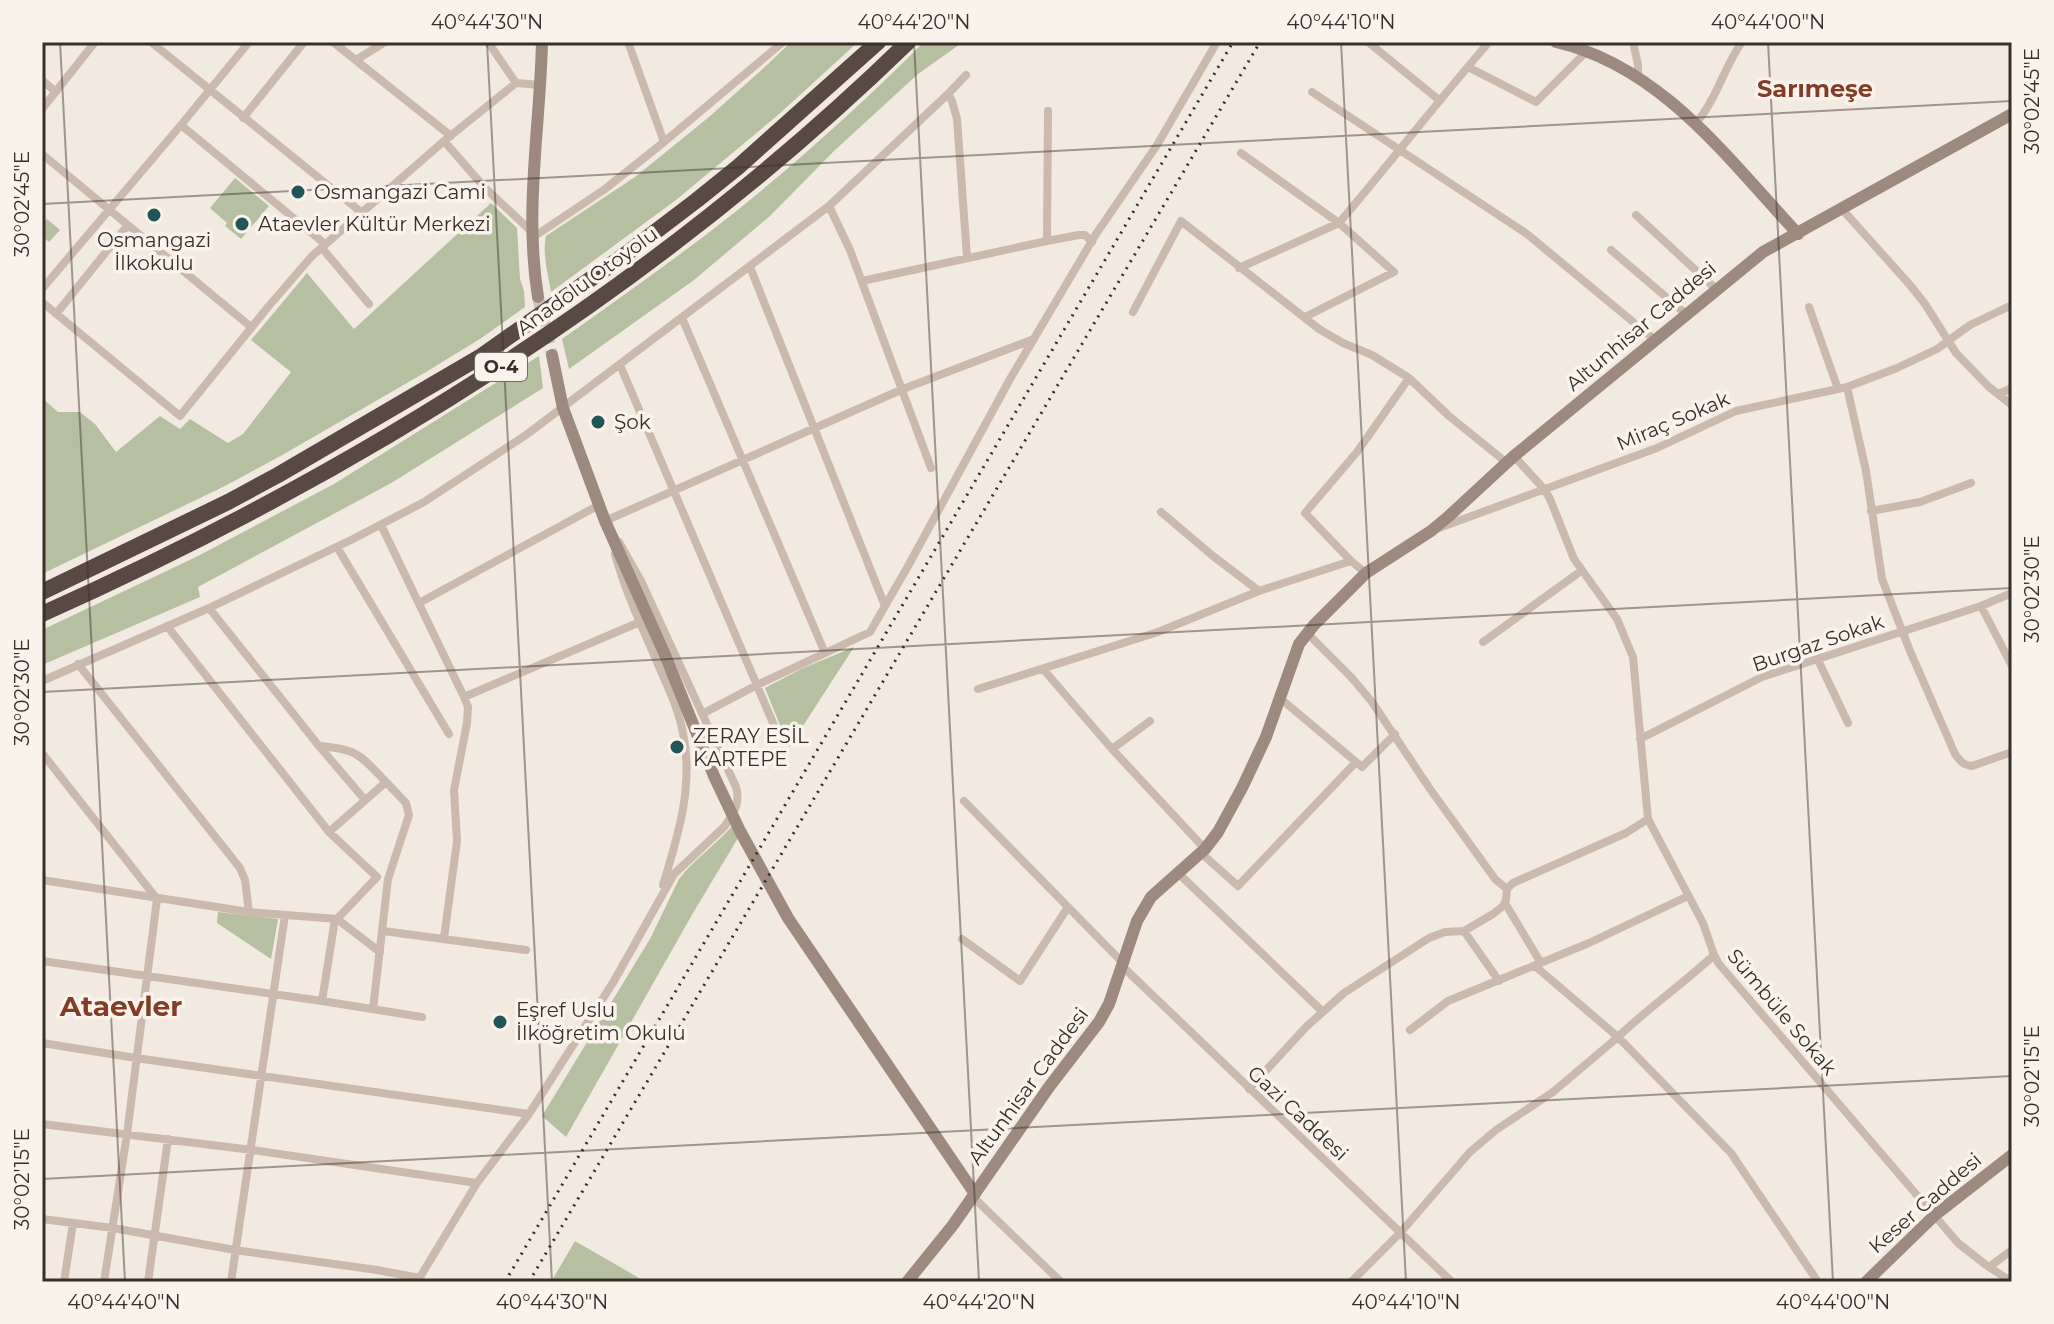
<svg xmlns="http://www.w3.org/2000/svg" width="2054" height="1324" font-family="Montserrat,sans-serif">
	<style>
		.green { fill: #b6c0a0 }
		.lines { fill: none; stroke-linecap: round; stroke-linejoin: round }
		.secondary-tunnel { stroke: #cdc4bc; stroke-width: 12; stroke-dasharray: 12 6; stroke-linecap: butt }
		.street { stroke: #cab9ac; stroke-width: 8 }
		.secondary { stroke: #9d897d; stroke-width: 12 }
		.highway { stroke: #584942; stroke-width: 16 }
		.rail { stroke: #382f2b; stroke-width: 3; stroke-dasharray: 2 6; stroke-linecap: butt }
		.ticks { fill: none; stroke: #382f2b; stroke-width: 2; stroke-opacity: 0.45 }
		.poi-dot { fill: #225558; stroke: #f9f3ec; stroke-width: 3 }
		.labels { text-anchor: middle; dominant-baseline: central; stroke-width: 7; stroke-linejoin: round; paint-order: stroke }
		.shield { fill: #f9f3ec; stroke: #726a65; stroke-width: 2 }
		.shield-label { font-size: 18px; font-weight: bold; fill: #382f2b }
		.poi-label { font-size: 20px; fill: #382f2b; stroke: #f9f3ec; text-anchor: start }
		.street-label { font-size: 20px; fill: #382f2b; stroke: #f9f3ec }
		.quarter-label { font-size: 24px; font-weight: bold; fill: #833c28; stroke: #f9f3ec }
		.district-label { font-size: 28px; font-weight: bold; fill: #833c28; stroke: #f9f3ec }
		.neatline { fill: none; stroke: #382f2b; stroke-width: 3 }
		.ticks-label { font-size: 20px; text-anchor: middle; fill: #382f2b }
	</style>
	<rect width="100%" height="100%" fill="#f2e9e0"/>
	<path class="green" d="M 791,42 L 858,42 L 778,115 L 676,200 L 551,292 C 548,274 542,254 546,236 L 635,177 L 709,117 L 767,65 Z
		M 924,42 L 963,42 L 918,74 L 834,151 L 770,216 L 694,280 L 569,369 L 562,339 C 620,298 678,257 734,213 C 800,160 864,102 924,42 Z
		M 235,178 L 269,206 L 241,239 L 225,226 L 227,223 L 210,208 Z
		M 491,203 L 517,228 L 520,279 L 524,291 L 525,307 L 480,339 L 426,372 L 284,454 L 225,486 L 42,574 L 42,398 L 58,412 L 80,412 L 95,424 L 116,452 L 160,416 L 180,429 L 190,419 L 228,443 L 243,434 L 291,372 L 251,340 L 307,273 L 354,329 Z
		M 47,219 L 60,230 L 49,242 L 42,236 L 42,225 Z
		M 539,356 L 543,388 L 393,482 L 198,587 L 200,597 L 42,665 L 42,630 L 196,557 L 334,484 Z
		M 854,647 L 790,746 L 788,745 L 765,688 L 801,669 Z
		M 732,826 L 738,838 L 693,913 L 566,1137 L 542,1116 L 650,939 L 679,879 C 694,859 716,845 732,826 Z
		M 218,912 L 278,919 L 271,959 L 217,923 Z
		M 575,1241 L 646,1282 L 551,1282 Z"/>
	<g class="lines">
		<path class="secondary-tunnel" d="M 538,297 L 552,355"/>
		<path class="street" d="M 151,42 L 361,212
			M 333,42 L 451,136
			M 488,42 L 516,83
			M 628,42 L 664,142
			M 1368,42 L 1439,100
			M 1633,42 L 1638,65 L 1638,78
			M 356,60 L 385,42
			M 1468,67 L 1536,102 L 1587,51
			M 42,80 L 56,92
			M 1312,92 L 1527,234 L 1655,340
			M 948,94 L 966,75
			M 42,109 L 95,42
			M 243,118 L 304,42
			M 1696,123 C 1717,99 1724,67 1742,42
			M 181,125 L 325,244
			M 444,141 L 485,188 L 531,231
			M 1241,153 L 1339,223 C 1390,163 1438,101 1489,42
			M 42,154 L 251,327
			M 829,206 L 948,94 L 952,101 L 957,119 L 967,257
			M 1841,208 L 1910,285 L 1925,304 L 1956,353 L 1989,387 L 2012,405
			M 1636,215 L 1716,289
			M 532,238 L 605,189 L 664,142 L 783,42
			M 1047,241 L 1079,235 L 1085,235 L 1092,242
			M 322,248 L 369,304
			M 1611,250 L 1686,314
			M 750,267 L 885,606
			M 1239,268 L 1339,223 L 1394,272 L 1305,317
			M 862,281 L 1047,241 L 1048,111
			M 42,289 L 181,125 L 249,42
			M 42,302 L 180,416 L 268,307 L 312,256 L 444,141 L 516,83 L 541,85
			M 1809,307 L 1838,389
			M 1133,312 L 1181,221 L 1319,329 L 1343,343 L 1372,355 L 1409,378 L 1449,416 L 1507,463
			M 56,314 L 127,226
			M 682,318 L 825,653
			M 620,365 L 776,730
			M 1847,387 L 1866,471 L 1882,579 L 1910,651 L 1955,754 C 1960,761 1963,765 1972,766 L 2012,752
			M 1998,394 L 2012,388
			M 1514,456 L 1544,489 L 1550,499 L 1574,559 L 1617,619 L 1633,657 L 1648,819 L 1703,923 L 1714,955 L 1719,964 L 1958,1243 L 1986,1265 L 2012,1282
			M 1871,511 L 1920,502 L 1971,483
			M 1161,512 L 1213,556 L 1259,591
			M 605,521 L 903,389 L 1034,339
			M 381,525 L 464,697 L 640,622
			M 1439,528 L 1657,448 L 1736,411 L 1847,387 L 1897,368 L 1937,349 L 1970,325 L 2012,305
			M 337,547 L 449,734
			M 615,554 C 626,594 644,631 660,669 C 669,690 679,711 683,733 C 694,785 678,836 663,885
			M 1351,561 L 1305,513 L 1357,452 L 1409,378
			M 419,603 L 599,505
			M 1981,606 L 2012,666
			M 209,608 L 319,746 L 365,800
			M 1307,633 L 1352,678 L 1372,702 L 1430,789 L 1495,879 L 1507,889
			M 1483,642 L 1581,571
			M 1818,660 L 1848,723
			M 78,664 L 240,868 L 245,880 L 249,912
			M 1043,669 L 1112,749 L 1205,849
			M 42,681 L 209,608 L 353,539 L 424,502 L 526,435 L 829,206 L 850,250 L 931,468
			M 978,689 L 1158,632 L 1259,591 L 1351,561 L 1366,573
			M 1281,699 L 1362,767 L 1395,734
			M 702,714 L 757,685 L 870,632 L 907,568 L 1010,379 L 1096,234 L 1157,145 L 1217,42
			M 1640,739 L 1762,677 L 1981,606 L 2012,593
			M 319,746 C 358,749 360,755 386,782 L 329,832
			M 1112,749 L 1150,721
			M 42,753 L 157,899 L 127,1134 L 104,1282
			M 964,801 L 1123,963
			M 1201,853 L 1238,886 L 1356,762
			M 1178,873 L 1322,1011
			M 42,880 L 249,912 L 337,919 L 377,877 L 329,832 L 167,626
			M 1505,903 L 1541,963
			M 337,919 L 380,952
			M 383,931 L 526,950
			M 1464,931 L 1499,981
			M 444,938 L 457,841 L 454,790 L 467,723 L 468,707 L 464,697
			M 962,939 L 1020,981 L 1068,907
			M 1714,955 C 1683,984 1648,1008 1618,1037 L 1731,1153 L 1818,1282
			M 42,961 L 322,1001 L 422,1017
			M 1122,966 L 1452,1282
			M 322,1001 L 335,919
			M 373,1009 L 388,879 L 409,815 L 406,803 L 386,782
			M 1410,1030 L 1448,1001 L 1589,943 L 1688,896
			M 42,1043 L 136,1058 L 529,1114
			M 1249,1089 L 1306,1027 L 1344,993 L 1429,938 L 1445,932 L 1464,931 L 1493,914 L 1503,906 L 1506,900 L 1507,889 L 1513,883 L 1626,833 L 1648,819
			M 42,1124 L 252,1150 L 477,1183
			M 973,1197 L 1061,1282
			M 42,1219 L 113,1228 L 235,1250 L 377,1270 L 420,1278
			M 1989,1267 L 2012,1250
			M 64,1282 L 73,1223
			M 148,1282 L 168,1139
			M 231,1282 L 285,915
			M 417,1282 L 477,1183 L 529,1114 L 614,981 L 674,874 L 724,827 C 733,815 741,803 736,787 L 641,581 L 619,542
			M 1351,1282 L 1401,1232 L 1470,1152 L 1496,1130 L 1553,1092 L 1618,1037 L 1535,966"/>
		<path class="secondary" d="M 1556,42 C 1661,66 1728,159 1798,234
			M 538,297 C 524,211 540,128 542,42
			M 552,355 L 563,408 L 605,521 L 665,655 L 714,776 L 740,831 L 788,918 L 975,1194
			M 907,1282 L 953,1225 L 1049,1087 L 1099,1022 L 1109,1004 L 1137,921 L 1151,897 L 1205,849 L 1218,832 L 1242,788 L 1266,737 L 1299,644 L 1314,625 L 1366,573 L 1431,531 L 1449,516 L 1514,456 L 1763,252 L 2012,114
			M 1866,1282 L 1935,1215 L 2012,1155"/>
		<path class="highway" d="M 42,592 L 228,502 L 278,475 L 480,357 L 622,257 L 697,200 L 738,167 L 878,42
			M 42,614 C 359,472 658,285 908,42"/>
		<path class="rail" d="M 505,1282 L 1233,42
			M 529,1282 L 1260,42"/>
	</g>
	<path class="ticks" d="M 60,42 L 125,1282M 487,42 L 552,1282M 914,42 L 979,1282M 1341,42 L 1406,1282M 1768,42 L 1833,1282M 42,204 L 2012,101M 42,692 L 2012,588M 42,1179 L 2012,1076"/>
	<g class="poi-dot">
		<circle cx="298" cy="192" r="8"/>
		<circle cx="154" cy="215" r="8"/>
		<circle cx="242" cy="224" r="8"/>
		<circle cx="598" cy="422" r="8"/>
		<circle cx="677" cy="747" r="8"/>
		<circle cx="500" cy="1022" r="8"/>
	</g>
	<g class="labels">
		<rect class="shield" x="475" y="353" width="52" height="28" rx="6"/>
		<g class="shield-label">
			<text x="501" y="367">O-4</text>
		</g>
		<g class="poi-label">
			<text x="314" y="192">Osmangazi Cami</text>
			<text x="258" y="224">Ataevler Kültür Merkezi</text>
			<text x="154" y="240" text-anchor="middle">Osmangazi<tspan x="154" dy="23">İlkokulu</tspan></text>
			<text x="614" y="422">Şok</text>
			<text x="693" y="736">ZERAY ESİL<tspan x="693" dy="23">KARTEPE</tspan></text>
			<text x="516" y="1010">Eşref Uslu<tspan x="516" dy="23">İlköğretim Okulu</tspan></text>
		</g>
		<g class="street-label">
			<text transform="translate(587 281) rotate(-36)">Anadolu Otoyolu</text>
			<text transform="translate(1641 326) rotate(-40)">Altunhisar Caddesi</text>
			<text transform="translate(1673 421) rotate(-23)">Miraç Sokak</text>
			<text transform="translate(1818 643) rotate(-19)">Burgaz Sokak</text>
			<text transform="translate(1782 1012) rotate(50)">Sümbüle Sokak</text>
			<text transform="translate(1028 1086) rotate(-54)">Altunhisar Caddesi</text>
			<text transform="translate(1298 1113) rotate(43)">Gazi Caddesi</text>
			<text transform="translate(1925 1203) rotate(-41)">Keser Caddesi</text>
		</g>
		<g class="quarter-label">
			<text x="1815" y="88">Sarımeşe</text>
		</g>
		<g class="district-label">
			<text x="121" y="1006">Ataevler</text>
		</g>
	</g>
	<rect width="2054" height="1324" fill="none" stroke="#f9f3ec" stroke-width="88"/>
	<rect x="44" y="44" width="1966" height="1236" class="neatline"/>
	<g class="ticks-label">
		<text x="487" y="29">40°44'30"N</text>
		<text x="914" y="29">40°44'20"N</text>
		<text x="1341" y="29">40°44'10"N</text>
		<text x="1768" y="29">40°44'00"N</text>
		<text transform="translate(2032 101) rotate(-90)" y="7">30°02'45"E</text>
		<text transform="translate(22 204) rotate(-90)" y="7">30°02'45"E</text>
		<text transform="translate(2032 589) rotate(-90)" y="7">30°02'30"E</text>
		<text transform="translate(22 692) rotate(-90)" y="7">30°02'30"E</text>
		<text transform="translate(2032 1076) rotate(-90)" y="7">30°02'15"E</text>
		<text transform="translate(22 1179) rotate(-90)" y="7">30°02'15"E</text>
		<text x="124" y="1309">40°44'40"N</text>
		<text x="552" y="1309">40°44'30"N</text>
		<text x="979" y="1309">40°44'20"N</text>
		<text x="1406" y="1309">40°44'10"N</text>
		<text x="1833" y="1309">40°44'00"N</text>
	</g>
</svg>
